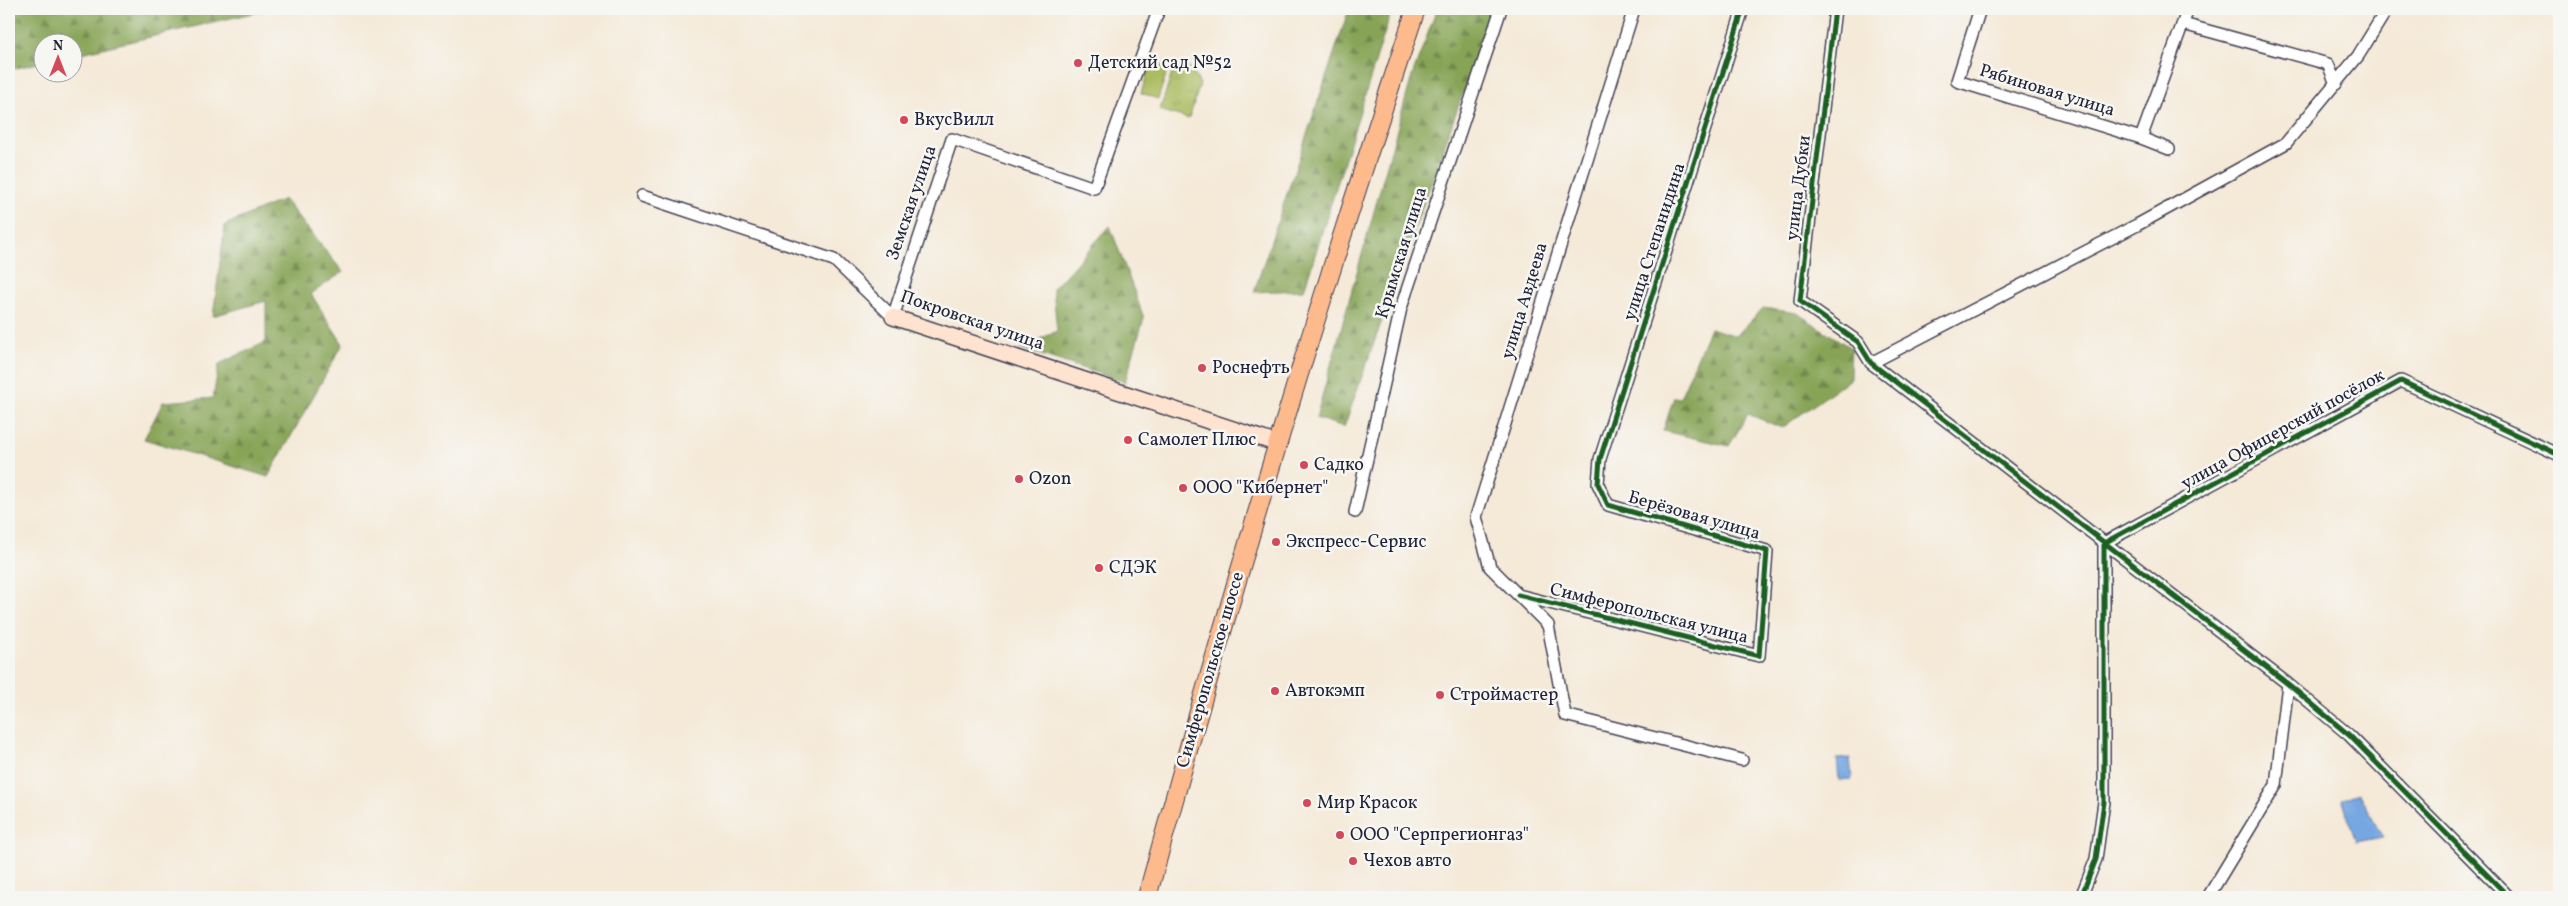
<svg xmlns="http://www.w3.org/2000/svg" width="2568" height="906" font-family="Vollkorn,serif">
	<style>
		.grass { fill: url(#grass-tufts); stroke: #666f4e }
		.forest { fill: url(#forest-firs); stroke: #546348 }
		.pitch { fill: #aabc60; stroke: #666f4e }
		.water { fill: #77a7e1; stroke: #4c648e }
		.lines { fill: none; stroke-linecap: round; stroke-linejoin: round }
		.street-casing { stroke: #424052; stroke-width: 14 }
		.secondary-casing { stroke: #424052; stroke-width: 18 }
		.primary-casing { stroke: #424052; stroke-width: 20 }
		.street { stroke: #fff; stroke-width: 11 }
		.secondary { stroke: #fee3d1; stroke-width: 15 }
		.primary { stroke: #fcba8d; stroke-width: 18 }
		.cycleway-casing { stroke: #f6f6f2; stroke-width: 8 }
		.cycleway { stroke: #1b5e20; stroke-width: 5 }
		.poi-dot { fill: #d1495b; stroke: #f6f6f2; stroke-width: 2 }
		.labels { text-anchor: middle; dominant-baseline: central; stroke-width: 5; stroke-linejoin: round; paint-order: stroke }
		.poi-label { font-size: 18px; fill: #22223b; stroke: #f6f6f2; text-anchor: start }
		.street-label { font-size: 18px; fill: #22223b; stroke: #f6f6f2 }
	</style>
	<defs>
		<pattern id="grass-tufts" width="24" height="20" patternUnits="userSpaceOnUse" patternTransform="scale(1.25)"><rect width="24" height="20" fill="#aabc60"/><path d="M3 7l-1-3M5 7V3M7 7l1-3M15 17l-1-3M17 17v-4M19 17l1-3" fill="none" stroke="#92a154"/></pattern>
		<pattern id="forest-firs" width="22" height="20" patternUnits="userSpaceOnUse" patternTransform="scale(1.25)"><rect width="22" height="20" fill="#87a456"/><path d="M5 1l3.5 6h-7zM16 11l3.5 6h-7z" fill="#6e8548"/></pattern>
	</defs>
	<rect width="100%" height="100%" fill="#f6f6f2"/>
	<filter id="ink" filterUnits="userSpaceOnUse"><feTurbulence type="fractalNoise" baseFrequency=".02" numOctaves="2"/><feDisplacementMap in="SourceGraphic" scale="10" xChannelSelector="R" yChannelSelector="G"/><feConvolveMatrix kernelMatrix="1 2 1 2 8 2 1 2 1" color-interpolation-filters="sRGB"/></filter>
	<filter id="wash" filterUnits="userSpaceOnUse"><feTurbulence type="fractalNoise" baseFrequency=".0096" numOctaves="4" result="noise"/><feDisplacementMap in="SourceGraphic" scale="20" xChannelSelector="R" yChannelSelector="G"/><feGaussianBlur stdDeviation="1.12" result="paint"/><feColorMatrix in="noise" values="0 0 0 0 0 0 0 0 0 0 0 0 0 0 0 0 0 1.4 0 .05"/><feComposite in="paint" operator="in"/></filter>
	<g filter="url(#wash)">
		<rect width="100%" height="100%" fill="#f5e9d7"/>
		<path class="grass" d="M 1175,64 L 1191,69 L 1200,84 L 1189,119 L 1160,110 Z"/>
		<path class="forest" d="M 9,9 L 270,9 L 73,55 L 72,42 L 42,42 L 42,62 L 9,70 Z
			M 1349,9 L 1392,9 L 1304,290 L 1254,292 Z
			M 1437,9 L 1493,9 L 1344,427 L 1316,418 L 1412,76 Z
			M 284,199 L 343,272 L 311,294 L 343,344 L 268,477 L 144,439 L 163,402 L 213,398 L 219,364 L 266,342 L 266,301 L 213,316 L 225,225 Z
			M 1110,226 L 1144,318 L 1125,382 L 1020,348 L 1057,331 L 1053,289 Z
			M 1763,308 L 1797,313 L 1851,348 L 1850,379 L 1782,428 L 1748,414 L 1729,446 L 1663,431 L 1674,397 L 1680,398 L 1710,328 L 1736,336 Z"/>
		<path class="pitch" d="M 1151,62 L 1168,68 L 1158,99 L 1141,93 Z"/>
		<path class="water" d="M 1850,758 L 1852,779 L 1839,780 L 1837,759 Z
			M 2359,793 L 2383,837 L 2356,842 L 2342,799 Z"/>
	</g>
	<g filter="url(#ink)">
		<g class="lines">
			<defs>
				<path id="street" d="M 1634,9 L 1476,517 L 1490,567 L 1548,625 L 1565,715 L 1742,760
					M 1835,9 L 1800,301 L 1858,342 L 1871,363 L 2288,684 L 2349,735 L 2509,897
					M 1980,9 L 1957,81 L 2141,138 L 2169,149
					M 2183,24 L 2328,64 L 2336,84
					M 2141,138 L 2188,9
					M 642,196 L 834,260 L 893,317 L 952,139 L 1094,188 L 1159,9
					M 1871,363 L 2137,225 L 2286,143 L 2358,56 L 2387,9
					M 1355,512 L 1401,308 L 1501,9
					M 1518,595 L 1759,656 L 1767,551 L 1608,505 L 1598,484 L 1600,459 L 1743,9
					M 2081,897 L 2096,859 L 2104,802 L 2104,543 L 2401,381 L 2559,455
					M 2208,897 L 2276,785 L 2288,684"/>
				<path id="secondary" d="M 893,317 L 1278,444"/>
				<path id="primary" d="M 1147,897 C 1229,599 1318,302 1416,9"/>
			</defs>
			<use href="#street" class="street-casing"/>
			<use href="#secondary" class="secondary-casing"/>
			<use href="#primary" class="primary-casing"/>
			<use href="#street" class="street"/>
			<use href="#secondary" class="secondary"/>
			<use href="#primary" class="primary"/>
			<defs>
				<path id="cycleway" d="M 1835,9 L 1800,301 L 1858,342 L 1871,363 L 2288,684 L 2349,735 L 2509,897
					M 1518,595 L 1759,656 L 1767,551 L 1608,505 L 1598,484 L 1600,459 L 1743,9
					M 2081,897 L 2096,859 L 2104,802 L 2104,543 L 2401,381 L 2559,455"/>
			</defs>
			<use href="#cycleway" class="cycleway-casing"/>
			<use href="#cycleway" class="cycleway"/>
		</g>
	</g>
	<g class="poi-dot">
		<circle cx="1078" cy="63" r="5"/>
		<circle cx="904" cy="120" r="5"/>
		<circle cx="1202" cy="368" r="5"/>
		<circle cx="1128" cy="440" r="5"/>
		<circle cx="1304" cy="465" r="5"/>
		<circle cx="1019" cy="479" r="5"/>
		<circle cx="1183" cy="488" r="5"/>
		<circle cx="1276" cy="542" r="5"/>
		<circle cx="1099" cy="568" r="5"/>
		<circle cx="1275" cy="691" r="5"/>
		<circle cx="1440" cy="695" r="5"/>
		<circle cx="1307" cy="803" r="5"/>
		<circle cx="1340" cy="835" r="5"/>
		<circle cx="1353" cy="861" r="5"/>
	</g>
	<g class="labels">
		<g class="poi-label">
			<text x="1088" y="63">Детский сад №52</text>
			<text x="914" y="120">ВкусВилл</text>
			<text x="1212" y="368">Роснефть</text>
			<text x="1138" y="440">Самолет Плюс</text>
			<text x="1314" y="465">Садко</text>
			<text x="1029" y="479">Ozon</text>
			<text x="1193" y="488">ООО "Кибернет"</text>
			<text x="1286" y="542">Экспресс-Сервис</text>
			<text x="1109" y="568">СДЭК</text>
			<text x="1285" y="691">Автокэмп</text>
			<text x="1450" y="695">Строймастер</text>
			<text x="1317" y="803">Мир Красок</text>
			<text x="1350" y="835">ООО "Серпрегионгаз"</text>
			<text x="1363" y="861">Чехов авто</text>
		</g>
		<g class="street-label">
			<text transform="translate(2047 91) rotate(17)">Рябиновая улица</text>
			<text transform="translate(1799 188) rotate(-83)">улица Дубки</text>
			<text transform="translate(912 203) rotate(-71)">Земская улица</text>
			<text transform="translate(1655 242) rotate(-72)">улица Степанидина</text>
			<text transform="translate(1402 253) rotate(-73)">Крымская улица</text>
			<text transform="translate(1525 301) rotate(-73)">улица Авдеева</text>
			<text transform="translate(972 321) rotate(19)">Покровская улица</text>
			<text transform="translate(2283 430) rotate(-29)">улица Офицерский посёлок</text>
			<text transform="translate(1694 516) rotate(16)">Берёзовая улица</text>
			<text transform="translate(1649 614) rotate(14)">Симферопольская улица</text>
			<text transform="translate(1211 670) rotate(-74)">Симферопольское шоссе</text>
		</g>
	</g>
	<rect width="2568" height="906" fill="none" stroke="#f6f6f2" stroke-width="30"/>
	<g transform="translate(58 58)"><circle r="24" fill="#f6f6f2" stroke="#a1a1a9"/>
	<path d="M0-4L9 19L0 12L-9 19Z" fill="#d1495b"/>
	<text y="-8" font-size="14" font-weight="bold" text-anchor="middle" fill="#22223b">N</text>
	</g>
</svg>
